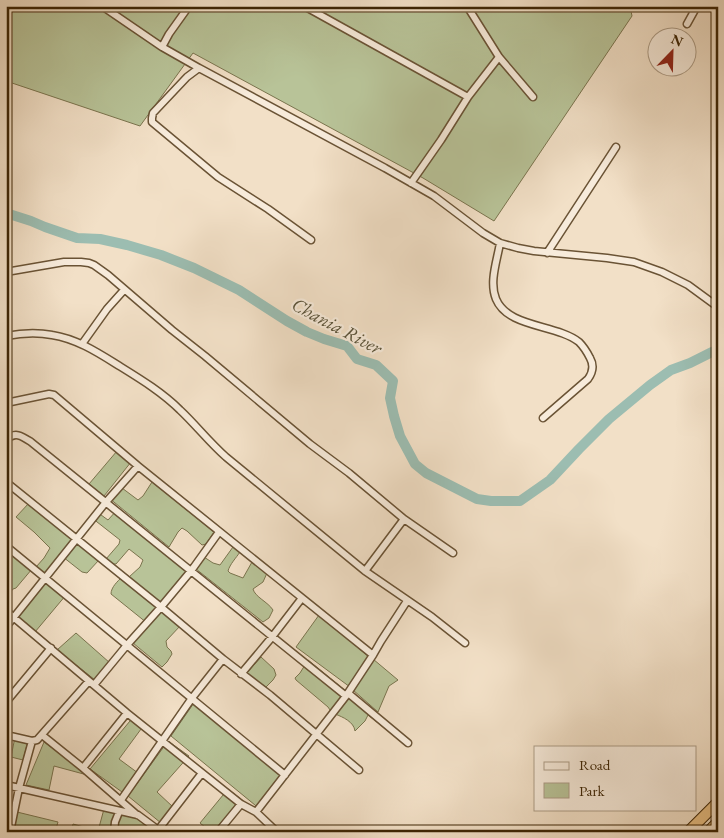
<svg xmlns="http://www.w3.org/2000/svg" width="724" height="838" font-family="'EB Garamond',serif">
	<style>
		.green { fill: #b8c398; stroke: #7a744e }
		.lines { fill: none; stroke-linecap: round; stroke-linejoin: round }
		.river { stroke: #9cbdb1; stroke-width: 10 }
		.minor-casing { stroke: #6a5335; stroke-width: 9 }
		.trunk-casing { stroke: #3c2404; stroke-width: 12 }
		.minor { stroke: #f7ebdb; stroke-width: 6 }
		.trunk { stroke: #e9c084; stroke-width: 10 }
		.labels { text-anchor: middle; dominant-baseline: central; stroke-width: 4.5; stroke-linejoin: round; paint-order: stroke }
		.water-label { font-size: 19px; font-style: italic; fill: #595238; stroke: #f7ebdb }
	</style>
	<rect width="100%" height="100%" fill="#f2e0c7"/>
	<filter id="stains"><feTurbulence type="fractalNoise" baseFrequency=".004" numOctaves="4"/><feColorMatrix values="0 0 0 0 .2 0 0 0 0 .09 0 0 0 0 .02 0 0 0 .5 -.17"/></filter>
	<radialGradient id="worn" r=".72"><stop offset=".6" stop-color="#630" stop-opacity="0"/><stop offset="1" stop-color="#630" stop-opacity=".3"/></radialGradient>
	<path class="green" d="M 6,6 L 630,6 L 632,16 L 494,221 L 423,178 L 193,53 L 140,126 L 6,81 Z
		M 117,451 L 131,462 L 104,496 L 89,484 Z
		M 152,482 L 214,532 L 206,544 L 202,545 L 187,531 L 182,528 L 178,532 L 169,547 L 109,498 L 122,488 L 138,500 L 143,496 Z
		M 29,503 L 74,539 L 47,575 L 36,567 L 44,558 L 50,548 L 34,532 L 16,517 Z
		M 117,510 L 191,569 L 163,605 L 129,577 L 140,567 L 143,560 L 129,549 L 116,564 C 111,564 108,563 106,559 L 119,544 L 120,540 L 92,518 L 97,512 L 108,520 Z
		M 76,541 L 99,560 L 87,573 L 82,572 L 63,557 Z
		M 233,547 L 240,552 C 236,558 230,564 228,571 L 230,573 L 243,578 L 252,562 L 267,573 L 263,582 L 253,589 C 255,597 268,602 273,610 L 269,618 L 263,622 L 196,569 L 204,557 L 213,563 L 220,565 Z
		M 6,550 L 32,569 L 16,588 L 13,589 L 6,598 L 6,583 L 9,579 L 6,576 Z
		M 122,577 L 161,607 L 147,623 L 111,594 C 111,587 118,581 122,577 Z
		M 47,579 L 66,595 L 35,632 L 17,617 Z
		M 163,609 L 181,625 L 166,641 L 167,647 L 171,651 L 172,654 L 167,662 L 162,667 L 133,643 Z
		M 319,615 L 369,657 L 350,687 L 296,647 Z
		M 76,633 L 110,663 L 95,680 L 57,650 Z
		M 261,657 L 274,669 L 276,675 L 273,680 L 266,687 L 246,674 Z
		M 373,659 L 398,680 L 389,686 L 378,712 L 353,690 Z
		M 308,660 L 347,692 L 332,713 L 328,707 L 296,680 L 295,678 L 300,673 Z
		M 350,694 L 382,726 L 368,715 L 365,721 L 355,731 C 354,722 343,717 335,714 Z
		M 196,700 L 285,777 L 261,810 L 171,736 Z
		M 135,715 L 144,725 L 119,759 L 138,773 L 122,792 L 90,769 Z
		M 15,737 L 28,741 L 23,760 L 11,757 Z
		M 168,741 L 189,756 L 157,792 L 173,807 L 161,823 L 128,796 Z
		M 44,742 L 91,776 L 54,766 L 49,790 L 26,785 Z
		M 228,789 L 246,803 L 222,832 L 211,832 L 200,823 Z
		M 104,809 L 146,818 L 164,832 L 71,832 L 73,824 L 98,831 Z
		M 17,812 L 58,822 L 55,832 L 11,832 Z"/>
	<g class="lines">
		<path class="river" d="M 6,213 L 31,221 L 45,227 L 77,238 L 100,239 L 127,245 L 161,255 L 194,268 L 239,290 L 287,321 L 307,332 L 324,339 L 347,346 L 357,359 L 376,365 L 393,381 L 390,398 L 394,416 L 400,436 L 415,464 L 426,473 L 477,499 L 491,501 L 520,501 L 550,480 L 579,449 L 609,419 L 650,385 L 671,370 L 690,363 L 712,352 L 718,350"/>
		<defs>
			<path id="minor" d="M 102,6 L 162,47
				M 189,6 L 169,34 L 162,47 L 199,68
				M 304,6 L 468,97
				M 467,6 L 499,57 L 533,97
				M 687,24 L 697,6
				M 411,183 L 441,140 L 468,97 L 499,57
				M 311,240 L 268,209 L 218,177 L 152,122 L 152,118 L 153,113 L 187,77 L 199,68 L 385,168 L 434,196 L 483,233 L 500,243 L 518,248 L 534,251 L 607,258 L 634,262 L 662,272 L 688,285 L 718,307
				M 500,243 C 497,261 489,282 496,299 C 508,328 556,324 579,342 C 584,347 587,352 590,358 C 594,365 593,372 588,379 L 543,418
				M 547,253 L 616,147
				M 6,272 L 64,262 L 81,262 L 89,263 L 94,265 L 108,275 L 172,330 L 205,356 L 310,444 L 349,473 L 404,519 L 365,571
				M 6,336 C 21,333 37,332 52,335 C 78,339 100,354 121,367 C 142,380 163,393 180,410 C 196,425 209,442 226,457 L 365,571 L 432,617 L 465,643
				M 82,344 L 107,309 L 124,290
				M 6,403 L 49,394 L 54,395 L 138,466 L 373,655
				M 6,440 C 15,431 22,436 31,442 L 346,696
				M 6,482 L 161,607 L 223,659 L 270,695 L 359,770
				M 404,519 L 453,553
				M 6,546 L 285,775
				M 6,611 L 127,713 L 241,804 L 256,812 L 277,832
				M 6,627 L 106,502 L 138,466
				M 241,674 L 272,637 L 302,598
				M 94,685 L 127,645 L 161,607 L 191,571 L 219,532
				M 348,693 L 408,743
				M 6,702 L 51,648
				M 6,735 L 32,741 L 37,740 L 89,681
				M 42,735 L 83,768 L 137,815
				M 83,768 L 127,713
				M 6,785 L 138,815 L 161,832
				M 121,800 L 192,698 L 223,659
				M 256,812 L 346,696 L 373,655 L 381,641 L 407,601
				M 158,830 L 202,773
				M 10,832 L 19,788 L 32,741
				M 114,832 L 115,822 L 119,812
				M 218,832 L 241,804"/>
			<path id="trunk" d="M 688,832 L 718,802
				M 708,832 L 718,822"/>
		</defs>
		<use href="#minor" class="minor-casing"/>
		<use href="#trunk" class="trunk-casing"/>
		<use href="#minor" class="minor"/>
		<use href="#trunk" class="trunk"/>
	</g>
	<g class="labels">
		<g class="water-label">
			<text transform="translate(337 326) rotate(28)">Chania River</text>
		</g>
	</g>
	<rect width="724" height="838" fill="none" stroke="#f2e0c7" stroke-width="25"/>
	<rect x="8" y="8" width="709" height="823" fill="none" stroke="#3c2404" stroke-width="2.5"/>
	<rect x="12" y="12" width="699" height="813" fill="none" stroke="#3c2404"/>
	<rect x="534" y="746" width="162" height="65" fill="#f7ebdb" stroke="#ac9b85"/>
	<rect x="544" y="762" width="25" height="8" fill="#f7ebdb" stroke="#ac9b85"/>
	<text x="579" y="770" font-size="15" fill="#3c2404">Road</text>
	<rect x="544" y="783" width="25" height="15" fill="#b8c398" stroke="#ac9b85"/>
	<text x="579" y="796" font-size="15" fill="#3c2404">Park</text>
	<g transform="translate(672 52) rotate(23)"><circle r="24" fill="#f7ebdb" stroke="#ac9b85"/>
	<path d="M0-4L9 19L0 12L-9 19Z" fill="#8f2418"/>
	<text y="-8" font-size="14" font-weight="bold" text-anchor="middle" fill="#3c2404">N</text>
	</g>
	<rect width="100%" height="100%" filter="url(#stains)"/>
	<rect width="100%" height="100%" fill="url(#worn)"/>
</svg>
